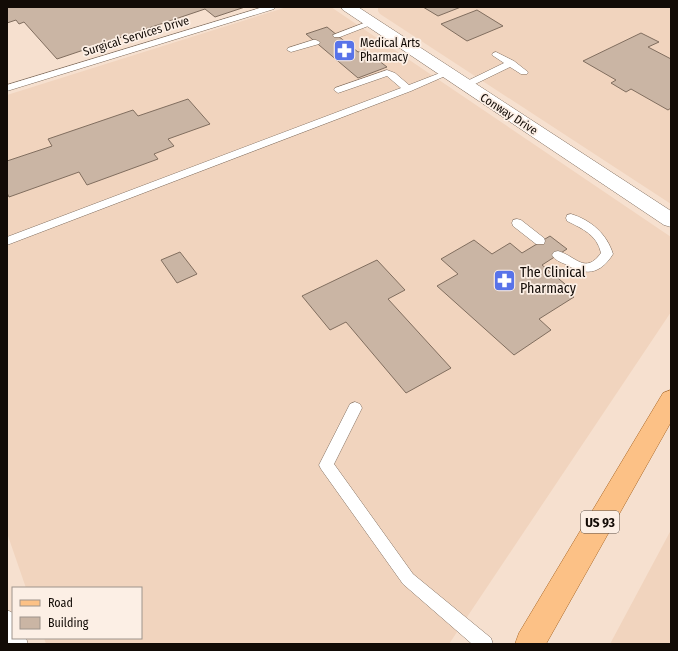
<svg xmlns="http://www.w3.org/2000/svg" width="678" height="651" font-family="'Fira Sans Condensed',sans-serif">
	<style>
		.built { fill: #f1d4be }
		.building { fill: #cab5a4; stroke: #816e5f }
		.lines { fill: none; stroke-linecap: round; stroke-linejoin: round }
		.lane-casing { stroke: #816e5f; stroke-width: 1 }
		.street-casing { stroke: #816e5f; stroke-width: 1 }
		.secondary-casing { stroke: #816e5f; stroke-width: 1 }
		.primary-casing { stroke: #a96625; stroke-width: 1 }
		.lane { fill: #fff; fill-rule: evenodd }
		.street { fill: #fff; fill-rule: evenodd }
		.secondary { fill: #fff; fill-rule: evenodd }
		.primary { fill: #fcc186; fill-rule: evenodd }
		.labels { text-anchor: middle; dominant-baseline: central; stroke-width: 3.5; stroke-linejoin: round; paint-order: stroke }
		.far-street-label { font-size: 12px; fill: #120b06; stroke: #fcefe5 }
		.far-poi-label { font-size: 12px; fill: #120b06; stroke: #fcefe5; text-anchor: start }
		.shield { fill: #fcefe5; stroke: #584f49; stroke-width: 1 }
		.shield-label { font-size: 13px; font-weight: bold; fill: #120b06 }
		.poi-label { font-size: 14px; fill: #120b06; stroke: #fcefe5; text-anchor: start }
	</style>
	<rect width="100%" height="100%" fill="#f6e0cf"/>
	<path class="built" d="M 287,7 L 331,7 L 671,237 L 671,312 L 449,644 L 46,644 L 44,638 L 141,638 L 141,588 L 26,588 L 7,533 L 7,95 Z
		M 378,7 L 671,7 L 671,204 L 380,14 L 378,11 Z
		M 671,530 L 671,644 L 610,644 Z"/>
	<path class="building" d="M 7,7 L 245,7 L 215,17 L 205,9 L 57,59 L 24,22 L 19,24 L 16,20 L 7,23 Z
		M 423,7 L 461,7 L 438,16 Z
		M 477,10 L 503,26 L 467,41 L 441,24 Z
		M 327,27 L 358,52 L 365,50 L 387,67 L 358,78 L 306,34 Z
		M 641,33 L 659,42 L 648,47 L 671,59 L 671,108 L 668,110 L 631,89 L 626,92 L 611,83 L 616,80 L 583,61 Z
		M 188,99 L 210,124 L 168,139 L 174,146 L 154,154 L 158,159 L 87,185 L 79,172 L 9,197 L 7,193 L 7,161 L 52,146 L 48,139 L 133,110 L 138,116 Z
		M 550,236 L 567,249 L 542,265 L 565,284 L 561,287 L 574,297 L 539,319 L 551,330 L 514,355 L 437,286 L 458,274 L 441,259 L 474,240 L 492,254 L 510,243 L 522,253 Z
		M 180,252 L 197,274 L 177,283 L 161,260 Z
		M 377,260 L 405,290 L 388,299 L 451,368 L 406,393 L 346,322 L 330,330 L 302,296 Z"/>
	<g class="lines">
		<defs>
			<path id="lane" d="M 263,7 L 275,7 L 274,9 L 7,91 L 7,85 Z
				M 369,21 L 375,21 L 376,23 L 340,37 L 334,37 L 333,35 Z
				M 313,40 L 316,40 L 320,42 L 319,44 L 291,52 L 287,50 L 288,48 Z
				M 496,52 L 514,61 L 528,72 L 527,74 L 521,74 L 510,67 L 469,87 L 463,87 L 462,85 L 463,83 L 504,63 L 492,55 L 493,53 Z
				M 387,70 L 395,73 L 409,85 L 445,71 L 448,70 L 452,73 L 411,91 L 7,245 L 7,237 L 401,88 L 387,76 L 341,92 L 338,93 L 334,90 L 335,88 Z
				M 571,214 C 591,220 607,234 613,254 C 600,275 585,276 565,264 C 560,262 555,260 552,255 L 554,252 L 558,251 C 576,256 585,275 601,253 C 597,235 583,229 567,221 L 566,218 L 567,215 Z
				M 517,219 L 521,220 L 544,238 L 545,241 L 544,244 L 536,244 L 513,226 L 512,223 L 513,220 Z
				M 355,402 L 360,404 L 362,408 L 334,464 L 413,574 L 491,638 L 493,644 L 472,644 L 403,584 L 321,469 L 319,465 L 321,461 L 350,404 Z"/>
			<path id="street" d="M 341,7 L 358,7 L 671,211 L 671,227 L 664,225 L 343,10 Z"/>
			<path id="secondary" d="M 7,610 L 13,613 L 13,638 L 26,638 L 28,644 L 7,644 Z"/>
			<path id="primary" d="M 671,390 L 671,422 L 546,644 L 515,644 L 519,633 L 663,393 Z"/>
		</defs>
		<use href="#lane" class="lane-casing"/>
		<use href="#street" class="street-casing"/>
		<use href="#secondary" class="secondary-casing"/>
		<use href="#primary" class="primary-casing"/>
		<use href="#lane" class="lane"/>
		<use href="#street" class="street"/>
		<use href="#secondary" class="secondary"/>
		<use href="#primary" class="primary"/>
	</g>
	<defs>
		<symbol id="pharmacy-square" viewBox="-11 -11 22 22"><rect x="-9" y="-9" width="18" height="18" rx="4" fill="#5873e9" stroke="#fcefe5"/><path d="M-2-6h4v4h4v4h-4v4h-4v-4h-4v-4h4Z" fill="#fff"/></symbol>
	</defs>
	<g fill-rule="evenodd">
		<use href="#pharmacy-square" x="332" y="38" width="25" height="25"/>
		<use href="#pharmacy-square" x="492" y="268" width="25" height="25"/>
	</g>
	<g class="labels">
		<g class="far-street-label">
			<text transform="translate(136 36) rotate(-17)">Surgical Services Drive</text>
			<text transform="translate(509 114) rotate(33)">Conway Drive</text>
		</g>
		<g class="far-poi-label">
			<text x="360" y="43">Medical Arts<tspan x="360" dy="14">Pharmacy</tspan></text>
		</g>
		<rect class="shield" x="581" y="511" width="38" height="22" rx="3"/>
		<g class="shield-label">
			<text x="600" y="522">US 93</text>
		</g>
		<g class="poi-label">
			<text x="520" y="272">The Clinical<tspan x="520" dy="16">Pharmacy</tspan></text>
		</g>
	</g>
	<rect width="678" height="651" fill="none" stroke="#120b06" stroke-width="16"/>
	<rect x="12" y="587" width="130" height="52" fill="#fcefe5" stroke="#9e948c"/>
	<rect x="20" y="600" width="20" height="6" fill="#fcc186" stroke="#9e948c"/>
	<text x="48" y="607" font-size="12" fill="#120b06">Road</text>
	<rect x="20" y="617" width="20" height="12" fill="#cab5a4" stroke="#9e948c"/>
	<text x="48" y="627" font-size="12" fill="#120b06">Building</text>
</svg>
